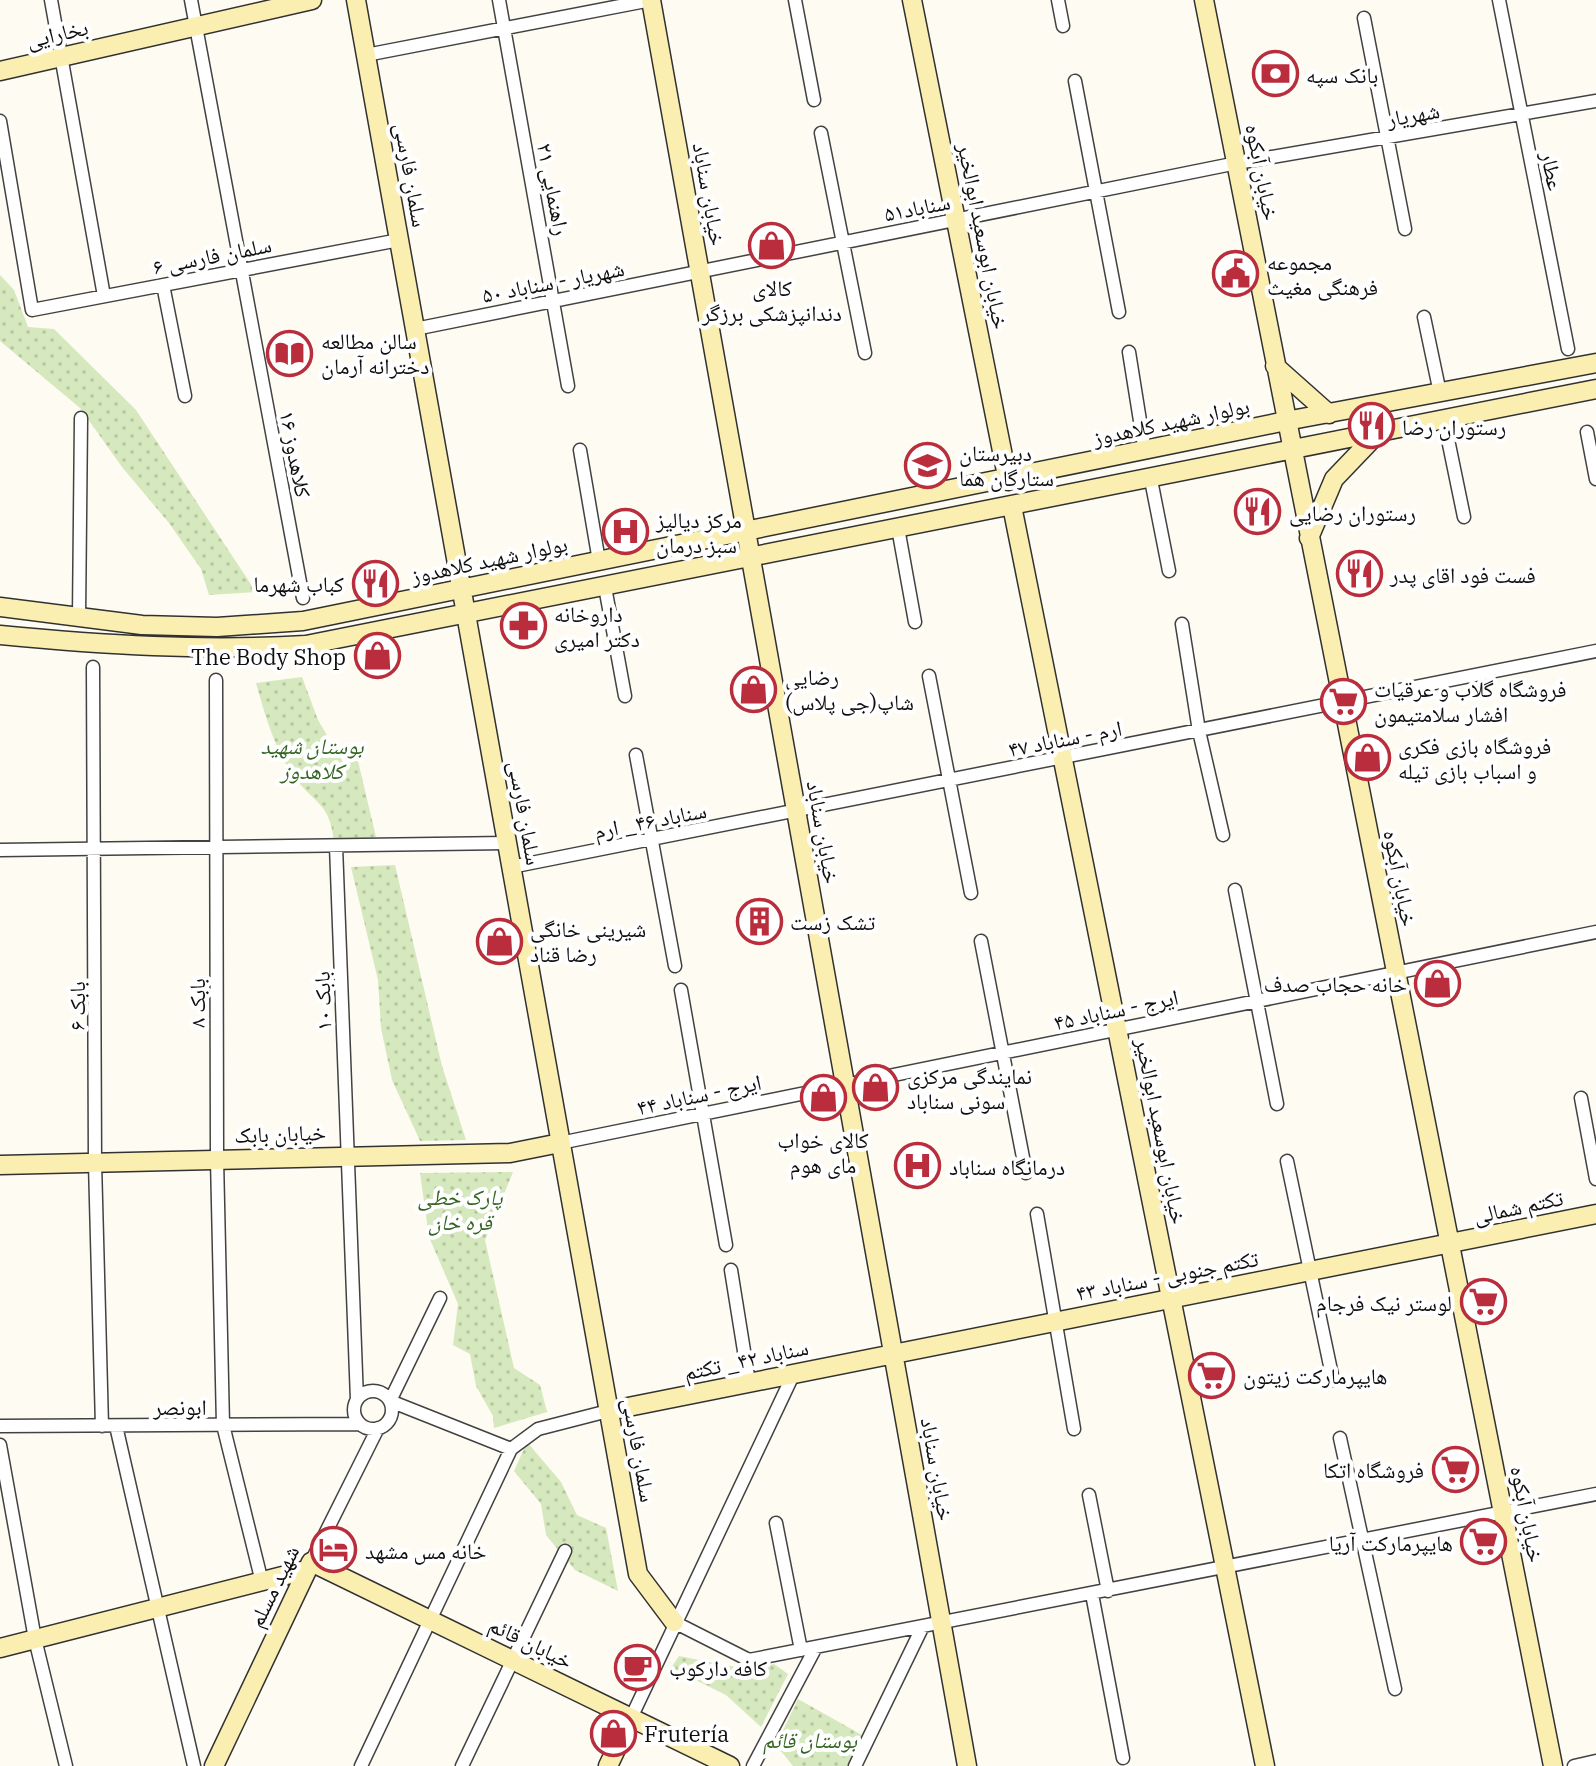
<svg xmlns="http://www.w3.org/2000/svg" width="1596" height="1766" font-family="'IBM Plex Serif','Noto Naskh Arabic',serif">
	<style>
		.green { fill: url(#green-dots) }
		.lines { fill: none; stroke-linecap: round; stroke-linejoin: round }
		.street-casing { stroke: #424242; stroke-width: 15 }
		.secondary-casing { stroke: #313131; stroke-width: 21 }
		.street { stroke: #fff; stroke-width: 12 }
		.secondary { stroke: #fbeeb1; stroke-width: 18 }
		.labels { text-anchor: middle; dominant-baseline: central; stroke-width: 8; stroke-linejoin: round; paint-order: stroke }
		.street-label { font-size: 22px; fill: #0f0f0f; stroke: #fff }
		.poi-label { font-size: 22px; fill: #0f0f0f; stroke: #fff; text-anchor: start }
		.park-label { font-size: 22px; font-style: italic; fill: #346522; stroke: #fff }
	</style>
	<defs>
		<pattern id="green-dots" width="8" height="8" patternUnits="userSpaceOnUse" patternTransform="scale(2)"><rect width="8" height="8" fill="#d6e8bd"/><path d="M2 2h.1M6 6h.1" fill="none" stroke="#b6c6a1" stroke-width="1.8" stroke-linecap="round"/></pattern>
	</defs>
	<rect width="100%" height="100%" fill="#fefbf2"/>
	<path class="green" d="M 0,275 L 14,290 L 28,327 L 54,329 L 136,410 L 256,592 L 209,595 L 201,569 L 169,523 L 122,467 L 80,408 L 0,341 Z
		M 302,677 L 318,720 L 343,762 L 358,761 L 376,837 L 334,841 C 329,800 314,805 293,775 C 274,747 265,715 256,683 Z
		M 395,865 L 442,1066 L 466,1140 L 420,1141 L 392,1080 L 381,1028 L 378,980 L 351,867 Z
		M 513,1172 L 485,1240 L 514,1368 L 540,1385 L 547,1412 L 494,1428 L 493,1416 L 476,1386 L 470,1354 L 453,1345 L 458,1304 L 429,1237 L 420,1173 Z
		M 527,1442 L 561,1482 L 577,1515 L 606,1528 L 618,1591 L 575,1570 L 546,1535 L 541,1504 L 514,1471 Z
		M 679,1656 L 746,1669 L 774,1664 L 788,1674 L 761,1727 L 726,1695 L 671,1668 Z
		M 798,1699 L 862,1735 L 848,1766 L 793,1766 L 776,1745 Z"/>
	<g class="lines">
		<defs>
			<path id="street" d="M 51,0 L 104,296
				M 191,0 L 303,598
				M 499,0 L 568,386
				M 795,0 L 814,100
				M 1058,0 L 1063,26
				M 1499,0 L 1568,349
				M 1364,18 L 1405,229
				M 366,55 L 651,0
				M 1075,81 L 1119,312
				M 0,121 L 32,310 L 399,240
				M 821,133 L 865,353
				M 163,285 L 185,396
				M 1424,317 L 1440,393
				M 415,329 L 1237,163 L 1596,101
				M 1129,352 L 1145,452
				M 1444,420 L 1464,517
				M 1587,432 L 1596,479
				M 580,450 L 599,561
				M 1151,480 L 1169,571
				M 898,528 L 915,622
				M 605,587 L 625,696
				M 79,617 L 81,418
				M 1182,624 L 1199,731 L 1223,835
				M 93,667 L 95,1163 L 102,1426
				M 929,676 L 971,893
				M 216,680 L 217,1159 L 223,1425 L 262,1582
				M 636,755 L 675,966
				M 336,846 L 357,1400
				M 0,850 L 507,843
				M 511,867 L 1596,651
				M 1235,890 L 1277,1104
				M 981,941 L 1026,1173
				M 681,990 L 726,1245
				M 1581,1098 L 1596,1179
				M 560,1143 L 1596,932
				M 1287,1161 L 1333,1380
				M 1037,1214 L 1074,1429
				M 731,1270 L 749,1382
				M 440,1298 L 390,1401 L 511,1449
				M354 1410a19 19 0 1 1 38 0a19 19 0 1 1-38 0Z
				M 0,1426 L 360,1424
				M 116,1426 L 194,1766
				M 1340,1438 L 1395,1689
				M 0,1445 L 35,1639 L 66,1766
				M 1089,1495 L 1108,1591
				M 776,1523 L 801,1650
				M 311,1562 L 378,1428
				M 1092,1594 L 1123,1758
				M 674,1622 L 749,1660 L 1596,1494
				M 631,1718 L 794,1373
				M 361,1766 L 511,1449 L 538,1429 L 608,1411
				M 462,1766 L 565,1551
				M 753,1766 L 816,1647
				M 855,1766 L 922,1628
				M 1574,1766 L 1596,1761"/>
			<path id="secondary" d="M 356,0 L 638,1574 L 674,1622
				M 651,0 L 967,1766
				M 912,0 L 1008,481
				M 1204,0 L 1553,1766
				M 0,71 L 312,0
				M 1275,366 L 1329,414
				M 1012,506 L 1265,1766
				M 1309,538 L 1334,479 L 1378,433
				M 0,607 L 142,625 L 217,627 L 303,621 L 1286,421 L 1596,363
				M 0,635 C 103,645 203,651 306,645 L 1596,389
				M 0,1165 L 510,1153 L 560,1143
				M 608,1411 L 1596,1214
				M 0,1648 L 306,1570
				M 214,1766 L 311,1562 L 730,1766
				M 608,1766 L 631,1718"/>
		</defs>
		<use href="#street" class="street-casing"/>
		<use href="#secondary" class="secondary-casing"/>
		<use href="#street" class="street"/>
		<use href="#secondary" class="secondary"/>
	</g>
	<defs>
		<symbol id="bank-ring" viewBox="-11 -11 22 22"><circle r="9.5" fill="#fff" stroke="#ba2d3d" stroke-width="1.5"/><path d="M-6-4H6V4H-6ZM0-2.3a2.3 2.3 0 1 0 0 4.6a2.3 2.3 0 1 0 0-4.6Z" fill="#ba2d3d"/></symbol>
		<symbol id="shop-ring" viewBox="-11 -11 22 22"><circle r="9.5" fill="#fff" stroke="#ba2d3d" stroke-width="1.5"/><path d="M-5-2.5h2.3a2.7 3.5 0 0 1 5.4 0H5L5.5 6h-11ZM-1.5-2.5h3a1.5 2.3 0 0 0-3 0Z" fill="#ba2d3d"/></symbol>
		<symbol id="civic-ring" viewBox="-11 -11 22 22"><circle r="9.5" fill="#fff" stroke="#ba2d3d" stroke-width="1.5"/><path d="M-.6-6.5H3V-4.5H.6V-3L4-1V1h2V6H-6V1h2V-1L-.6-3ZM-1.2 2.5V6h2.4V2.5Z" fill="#ba2d3d"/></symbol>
		<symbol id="library-ring" viewBox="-11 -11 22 22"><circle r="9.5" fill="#fff" stroke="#ba2d3d" stroke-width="1.5"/><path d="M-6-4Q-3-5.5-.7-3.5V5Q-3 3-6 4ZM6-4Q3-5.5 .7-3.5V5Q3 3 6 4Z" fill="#ba2d3d"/></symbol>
		<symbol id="restaurant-ring" viewBox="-11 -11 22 22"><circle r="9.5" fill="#fff" stroke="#ba2d3d" stroke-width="1.5"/><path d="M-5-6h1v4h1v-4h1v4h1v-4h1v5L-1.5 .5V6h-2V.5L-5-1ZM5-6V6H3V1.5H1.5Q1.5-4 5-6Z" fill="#ba2d3d"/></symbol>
		<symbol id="school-ring" viewBox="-11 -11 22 22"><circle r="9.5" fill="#fff" stroke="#ba2d3d" stroke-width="1.5"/><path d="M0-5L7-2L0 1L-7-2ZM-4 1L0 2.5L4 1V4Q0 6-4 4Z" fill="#ba2d3d"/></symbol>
		<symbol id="hospital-ring" viewBox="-11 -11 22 22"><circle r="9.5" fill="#fff" stroke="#ba2d3d" stroke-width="1.5"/><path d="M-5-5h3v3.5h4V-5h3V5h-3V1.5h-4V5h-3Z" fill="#ba2d3d"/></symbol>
		<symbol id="pharmacy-ring" viewBox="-11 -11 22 22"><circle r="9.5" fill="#fff" stroke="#ba2d3d" stroke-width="1.5"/><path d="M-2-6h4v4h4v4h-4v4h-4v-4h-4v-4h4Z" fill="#ba2d3d"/></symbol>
		<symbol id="supermarket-ring" viewBox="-11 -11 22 22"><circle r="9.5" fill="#fff" stroke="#ba2d3d" stroke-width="1.5"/><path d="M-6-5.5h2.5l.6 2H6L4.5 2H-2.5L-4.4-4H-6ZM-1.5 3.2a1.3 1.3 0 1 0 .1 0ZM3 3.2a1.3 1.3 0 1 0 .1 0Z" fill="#ba2d3d"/></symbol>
		<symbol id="building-ring" viewBox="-11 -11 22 22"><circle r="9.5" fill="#fff" stroke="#ba2d3d" stroke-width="1.5"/><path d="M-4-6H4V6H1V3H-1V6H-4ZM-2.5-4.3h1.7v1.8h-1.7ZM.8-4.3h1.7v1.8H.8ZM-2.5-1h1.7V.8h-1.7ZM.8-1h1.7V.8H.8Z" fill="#ba2d3d"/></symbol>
		<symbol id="hotel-ring" viewBox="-11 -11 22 22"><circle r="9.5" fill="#fff" stroke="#ba2d3d" stroke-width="1.5"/><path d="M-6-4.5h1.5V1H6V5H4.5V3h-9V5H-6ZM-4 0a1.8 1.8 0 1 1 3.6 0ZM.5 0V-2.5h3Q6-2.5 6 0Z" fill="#ba2d3d"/></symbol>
		<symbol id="cafe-ring" viewBox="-11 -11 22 22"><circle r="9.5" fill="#fff" stroke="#ba2d3d" stroke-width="1.5"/><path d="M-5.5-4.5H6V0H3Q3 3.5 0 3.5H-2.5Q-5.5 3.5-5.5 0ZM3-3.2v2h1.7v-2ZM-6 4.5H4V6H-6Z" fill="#ba2d3d"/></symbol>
	</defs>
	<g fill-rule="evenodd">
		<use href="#bank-ring" x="1250" y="48" width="51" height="51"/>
		<use href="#shop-ring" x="746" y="220" width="51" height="51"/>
		<use href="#civic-ring" x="1210" y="248" width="51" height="51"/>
		<use href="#library-ring" x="264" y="328" width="51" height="51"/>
		<use href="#restaurant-ring" x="1346" y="400" width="51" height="51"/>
		<use href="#school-ring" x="902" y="440" width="51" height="51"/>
		<use href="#restaurant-ring" x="1232" y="486" width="51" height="51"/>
		<use href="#hospital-ring" x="600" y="506" width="51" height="51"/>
		<use href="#restaurant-ring" x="1334" y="548" width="51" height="51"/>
		<use href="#restaurant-ring" x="350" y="558" width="51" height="51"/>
		<use href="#pharmacy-ring" x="498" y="600" width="51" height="51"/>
		<use href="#shop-ring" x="352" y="630" width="51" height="51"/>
		<use href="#shop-ring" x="728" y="664" width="51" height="51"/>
		<use href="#supermarket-ring" x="1318" y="676" width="51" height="51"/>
		<use href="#shop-ring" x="1342" y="732" width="51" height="51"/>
		<use href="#building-ring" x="734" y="896" width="51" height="51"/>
		<use href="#shop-ring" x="474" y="916" width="51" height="51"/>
		<use href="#shop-ring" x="1412" y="958" width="51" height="51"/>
		<use href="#shop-ring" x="850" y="1062" width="51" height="51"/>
		<use href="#shop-ring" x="798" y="1072" width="51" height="51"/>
		<use href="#hospital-ring" x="892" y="1140" width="51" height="51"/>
		<use href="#supermarket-ring" x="1458" y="1276" width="51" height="51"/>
		<use href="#supermarket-ring" x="1186" y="1350" width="51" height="51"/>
		<use href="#supermarket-ring" x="1430" y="1444" width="51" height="51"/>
		<use href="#supermarket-ring" x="1458" y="1516" width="51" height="51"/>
		<use href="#hotel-ring" x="308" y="1524" width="51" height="51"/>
		<use href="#cafe-ring" x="612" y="1642" width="51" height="51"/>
		<use href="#shop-ring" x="588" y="1708" width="51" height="51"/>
	</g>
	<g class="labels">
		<g class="street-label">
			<text transform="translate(57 33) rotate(-13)">بخارایی</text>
			<text transform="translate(1413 114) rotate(-10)">شهریار</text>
			<text transform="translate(1553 171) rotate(79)">عطار</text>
			<text transform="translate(1263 172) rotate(79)">خیابان آبکوه</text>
			<text transform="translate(412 175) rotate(80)">سلمان فارسی</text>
			<text transform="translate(554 189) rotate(79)">راهنمایی ۲۱</text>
			<text transform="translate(710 194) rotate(80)">خیابان سناباد</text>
			<text transform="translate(917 207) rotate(-11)">سناباد۵۱</text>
			<text transform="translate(984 236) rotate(79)">خیابان ابوسعید ابوالخیر</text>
			<text transform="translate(212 255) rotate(-11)">سلمان فارسی ۶</text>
			<text transform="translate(553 281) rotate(-11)">شهریار - سناباد ۵۰</text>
			<text transform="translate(1171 421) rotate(-12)">بولوار شهید کلاهدوز</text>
			<text transform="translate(296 454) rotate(79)">کلاهدوز ۱۶</text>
			<text transform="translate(489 559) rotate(-12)">بولوار شهید کلاهدوز</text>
			<text transform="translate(1065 738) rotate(-11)">ارم - سناباد ۴۷</text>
			<text transform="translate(526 813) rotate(80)">سلمان فارسی</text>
			<text transform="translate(650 820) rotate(-11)">سناباد ۴۶_ ارم</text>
			<text transform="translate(824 832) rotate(80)">خیابان سناباد</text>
			<text transform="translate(1401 878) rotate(79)">خیابان آبکوه</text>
			<text transform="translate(322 1001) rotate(-92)">بابک ۱۰</text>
			<text transform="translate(196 1003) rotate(-90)">بابک ۸</text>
			<text transform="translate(76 1006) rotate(-90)">بابک ۶</text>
			<text transform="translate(1116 1009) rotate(-12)">ایرج - سناباد ۴۵</text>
			<text transform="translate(699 1094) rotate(-12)">ایرج - سناباد ۴۴</text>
			<text transform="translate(1162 1131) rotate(79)">خیابان ابوسعید ابوالخیر</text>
			<text transform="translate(280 1133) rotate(-2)">خیابان بابک</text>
			<text transform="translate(1518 1206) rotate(-12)">تکتم شمالی</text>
			<text transform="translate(1167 1275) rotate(-11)">تکتم جنوبی - سناباد ۴۳</text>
			<text transform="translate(746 1359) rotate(-12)">سناباد ۴۲_ تکتم</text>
			<text x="180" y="1406">ابونصر</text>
			<text transform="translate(640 1450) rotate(80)">سلمان فارسی</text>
			<text transform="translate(938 1469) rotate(80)">خیابان سناباد</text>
			<text transform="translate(1528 1514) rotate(79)">خیابان آبکوه</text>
			<text transform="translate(273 1586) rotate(-64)">شهید مسلم</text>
			<text transform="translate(531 1642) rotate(26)">خیابان قائم</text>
		</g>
		<g class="poi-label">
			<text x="1306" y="74">بانک سپه</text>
			<text x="1267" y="261">مجموعه<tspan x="1267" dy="25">فرهنگی مغیث</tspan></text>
			<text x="772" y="287" text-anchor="middle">کالای<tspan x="772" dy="25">دندانپزشکی برزگر</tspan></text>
			<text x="321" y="340">سالن مطالعه<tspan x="321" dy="25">دخترانه آرمان</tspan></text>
			<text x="1402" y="426">رستوران رضا</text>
			<text x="959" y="452">دبیرستان<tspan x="959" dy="25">ستارگان هما</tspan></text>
			<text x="1289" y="512">رستوران رضایی</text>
			<text x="656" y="519">مرکز دیالیز<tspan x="656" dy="25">سبز درمان</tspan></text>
			<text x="1390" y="574">فست فود اقای پدر</text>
			<text x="344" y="583" text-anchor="end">کباب شهرما</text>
			<text x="554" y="613">داروخانه<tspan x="554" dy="25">دکتر امیرى</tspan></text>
			<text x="346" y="656" text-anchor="end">The Body Shop</text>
			<text x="785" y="676">رضایی<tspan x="785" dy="25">شاپ(جی پلاس)</tspan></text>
			<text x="1374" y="688">فروشگاه گلاب و عرقیات<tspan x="1374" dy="25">افشار سلامتیمون</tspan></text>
			<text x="1398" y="745">فروشگاه بازی فکری<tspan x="1398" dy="25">و اسباب بازی تیله</tspan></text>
			<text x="790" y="921">تشک زست</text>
			<text x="530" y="928">شیرینی خانگی<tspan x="530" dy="25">رضا قناد</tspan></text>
			<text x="1407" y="983" text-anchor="end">خانه حجاب صدف</text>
			<text x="907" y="1075">نمایندگی مرکزی<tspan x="907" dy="25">سونی سناباد</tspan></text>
			<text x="823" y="1139" text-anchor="middle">کالای خواب<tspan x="823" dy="25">مای هوم</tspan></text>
			<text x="949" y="1166">درمانگاه سناباد</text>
			<text x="1452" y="1302" text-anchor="end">لوستر نیک فرجام</text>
			<text x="1243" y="1375">هایپرمارکت زیتون</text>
			<text x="1424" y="1469" text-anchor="end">فروشگاه اتکا</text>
			<text x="1453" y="1542" text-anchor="end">هایپرمارکت آریا</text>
			<text x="365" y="1550">خانه مس مشهد</text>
			<text x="669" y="1667">کافه دارکوب</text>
			<text x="644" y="1733">Frutería</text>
		</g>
		<g class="park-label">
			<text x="312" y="745">بوستان شهید<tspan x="312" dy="25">کلاهدوز</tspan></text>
			<text x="460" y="1196">پارک خطی<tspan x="460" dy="25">قره خان</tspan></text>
			<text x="810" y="1739">بوستان قائم</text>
		</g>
	</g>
</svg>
